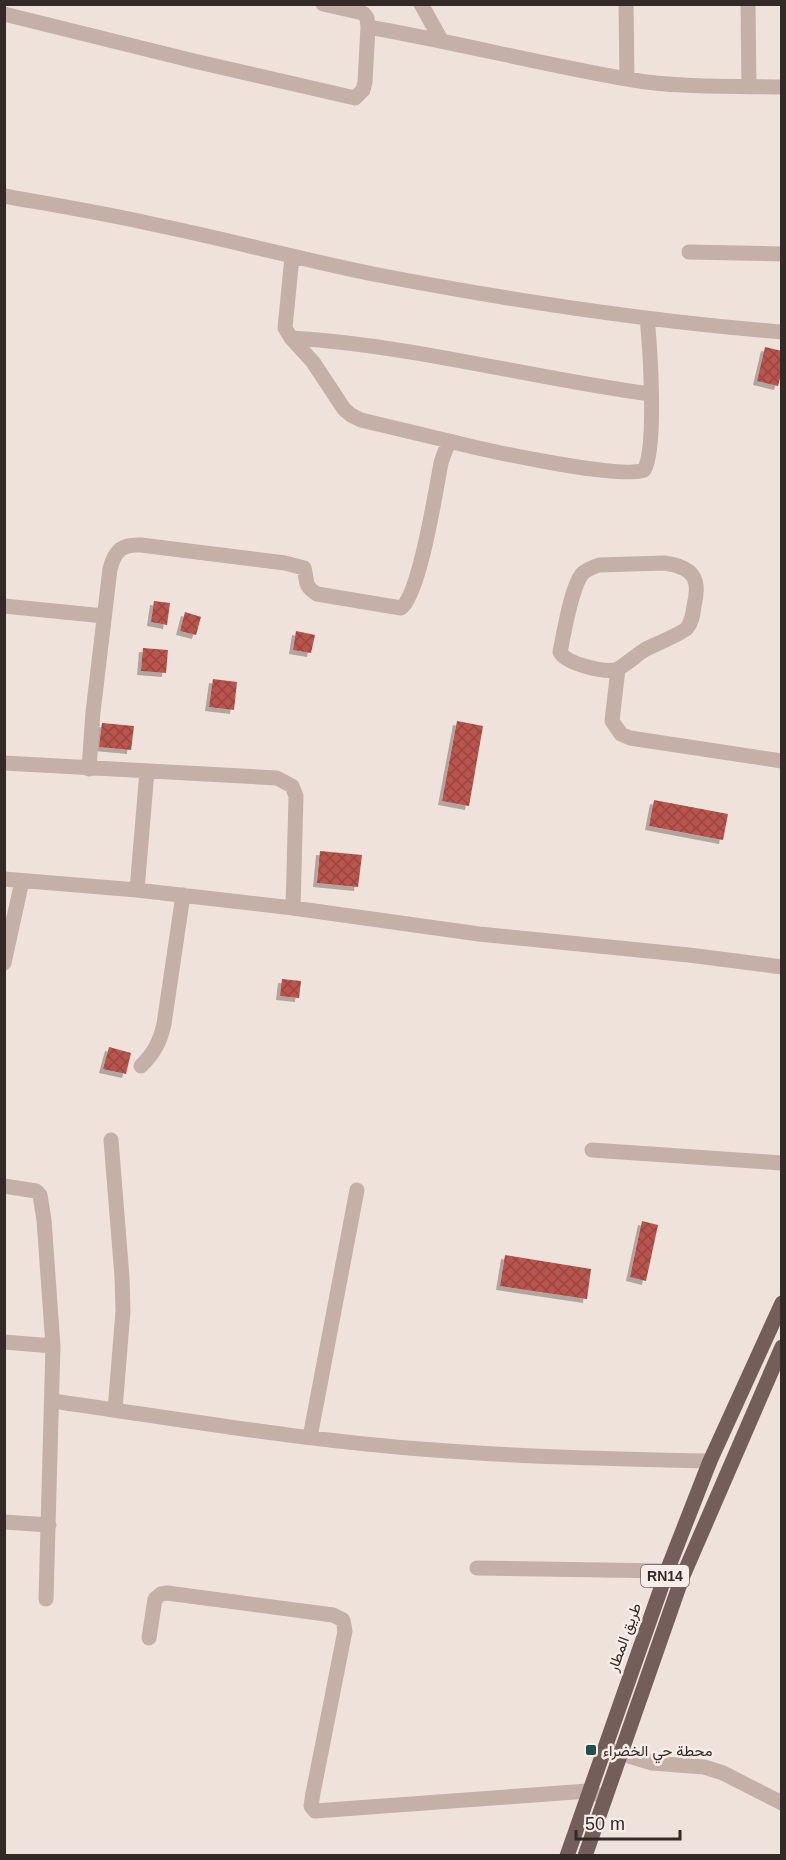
<svg xmlns="http://www.w3.org/2000/svg" width="786" height="1860" font-family="Helvetica,Vazirmatn,sans-serif">
	<style>
		.building { fill: url(#building-cross-hatch); filter: url(#shadow) }
		.lines { fill: none; stroke-linecap: round; stroke-linejoin: round }
		.minor { stroke: #c5b0a8; stroke-width: 15 }
		.major { stroke: #735e5a; stroke-width: 15 }
		.poi-dot { fill: #21504b; stroke: #f7ece6; stroke-width: 2 }
		.labels { text-anchor: middle; dominant-baseline: central; stroke-width: 5; stroke-linejoin: round; paint-order: stroke }
		.shield { fill: #f7ece6; stroke: #6e6460; stroke-width: 1.5 }
		.shield-label { font-size: 14px; font-weight: bold; fill: #332927 }
		.street-label { font-size: 15px; fill: #332927; stroke: #f7ece6 }
		.poi-label { font-size: 15px; fill: #332927; stroke: #f7ece6; text-anchor: start }
	</style>
	<defs>
		<pattern id="building-cross-hatch" width="8" height="8" patternUnits="userSpaceOnUse" patternTransform="scale(1.5)"><rect width="8" height="8" fill="#ba544d"/><path d="M0 0l8 8M0 8l8-8" fill="none" stroke="#984640"/></pattern>
		<filter id="shadow"><feDropShadow dx="-4" dy="4" stdDeviation="0" flood-color="#0004"/></filter>
	</defs>
	<rect width="100%" height="100%" fill="#efe2da"/>
	<path class="building" d="M 765,347 L 782,351 L 782,371 L 778,386 L 757,381 Z
		M 154,601 L 170,603 L 167,625 L 151,622 Z
		M 185,612 L 201,617 L 196,635 L 180,631 Z
		M 296,631 L 315,635 L 311,653 L 293,650 Z
		M 143,648 L 168,650 L 166,673 L 141,671 Z
		M 213,679 L 237,682 L 234,710 L 209,707 Z
		M 457,721 L 483,726 L 469,806 L 442,801 Z
		M 102,723 L 134,726 L 131,750 L 99,747 Z
		M 654,800 L 728,814 L 723,840 L 649,826 Z
		M 320,851 L 362,855 L 358,887 L 317,883 Z
		M 282,979 L 301,981 L 299,998 L 280,996 Z
		M 109,1047 L 131,1053 L 126,1074 L 103,1069 Z
		M 642,1221 L 658,1225 L 646,1281 L 630,1277 Z
		M 505,1255 L 591,1269 L 587,1299 L 500,1286 Z"/>
	<g class="lines">
		<path class="minor" d="M 323,4 L 363,13 L 367,18 L 368,27 C 455,42 540,64 627,79 C 677,88 731,86 782,87
			M 421,4 L 441,40
			M 626,4 L 627,79
			M 748,4 L 749,86
			M 4,14 L 194,61 L 355,98 L 363,90 L 365,82 L 368,27
			M 4,196 C 54,205 103,213 152,224 C 226,239 299,259 373,274 C 508,300 644,321 782,332
			M 689,252 L 782,254
			M 292,257 L 285,328 L 291,338 L 313,362 L 344,409 L 351,415 L 361,420 L 449,441
			M 291,338 C 412,345 530,378 650,394
			M 664,563 C 693,567 701,578 694,606 C 693,614 692,622 687,628 C 683,633 654,645 646,649 C 637,654 623,668 615,670 C 603,672 566,664 560,652 C 564,633 571,588 582,574 C 587,569 593,567 599,565 Z
			M 4,606 L 104,616
			M 618,669 L 612,721 L 621,734 L 630,738 L 782,761
			M 4,763 L 277,778 L 292,786 L 296,796 L 293,908
			M 89,769 L 93,712 L 110,569 C 115,550 122,544 141,545 L 285,563 L 304,568 C 308,582 303,585 317,594 L 401,608 C 420,594 436,489 441,463 C 443,455 447,448 449,441 C 480,449 620,480 644,470 C 657,448 650,347 647,318
			M 4,879 L 137,890 L 293,908 L 479,934 L 689,955 L 782,967
			M 137,890 L 147,771
			M 4,963 L 22,881
			M 141,1066 C 154,1053 160,1042 164,1024 L 183,895
			M 111,1140 L 122,1277 L 123,1311 L 115,1410
			M 592,1150 L 782,1163
			M 4,1186 L 36,1191 L 40,1195 L 44,1220 L 53,1346 L 46,1599
			M 4,1342 L 53,1346
			M 52,1401 C 179,1419 306,1441 434,1450 C 526,1457 618,1459 710,1461
			M 310,1437 L 357,1190
			M 4,1522 L 49,1525
			M 477,1568 L 667,1571 L 682,1578
			M 149,1638 L 155,1599 L 161,1594 L 167,1593 L 333,1615 L 343,1620 L 345,1631 L 313,1793 L 311,1806 L 315,1811 L 588,1791 L 604,1797
			M 609,1750 L 652,1763 L 704,1767 L 723,1773 L 782,1803"/>
		<path class="major" d="M 567,1856 L 667,1571 L 710,1461 L 782,1303
			M 585,1856 L 682,1578 L 782,1347"/>
	</g>
	<rect class="poi-dot" x="585" y="1744" width="12" height="12" rx="3"/>
	<g class="labels">
		<rect class="shield" x="641" y="1565" width="48" height="22" rx="4.5"/>
		<g class="shield-label">
			<text x="665" y="1576">RN14</text>
		</g>
		<g class="street-label">
			<text transform="translate(624 1637) rotate(-70)">طريق المطار</text>
		</g>
		<g class="poi-label">
			<text x="603" y="1750">محطة حي الخضراء</text>
		</g>
	</g>
	<rect width="786" height="1860" fill="none" stroke="#332927" stroke-width="12"/>
	<path d="M576 1830v9h104v-9" fill="none" stroke="#332927" stroke-width="3"/>
	<text x="585" y="1830" font-size="18" fill="#332927" stroke="#f7ece6" stroke-width="4.5" paint-order="stroke">50 m</text>
</svg>
